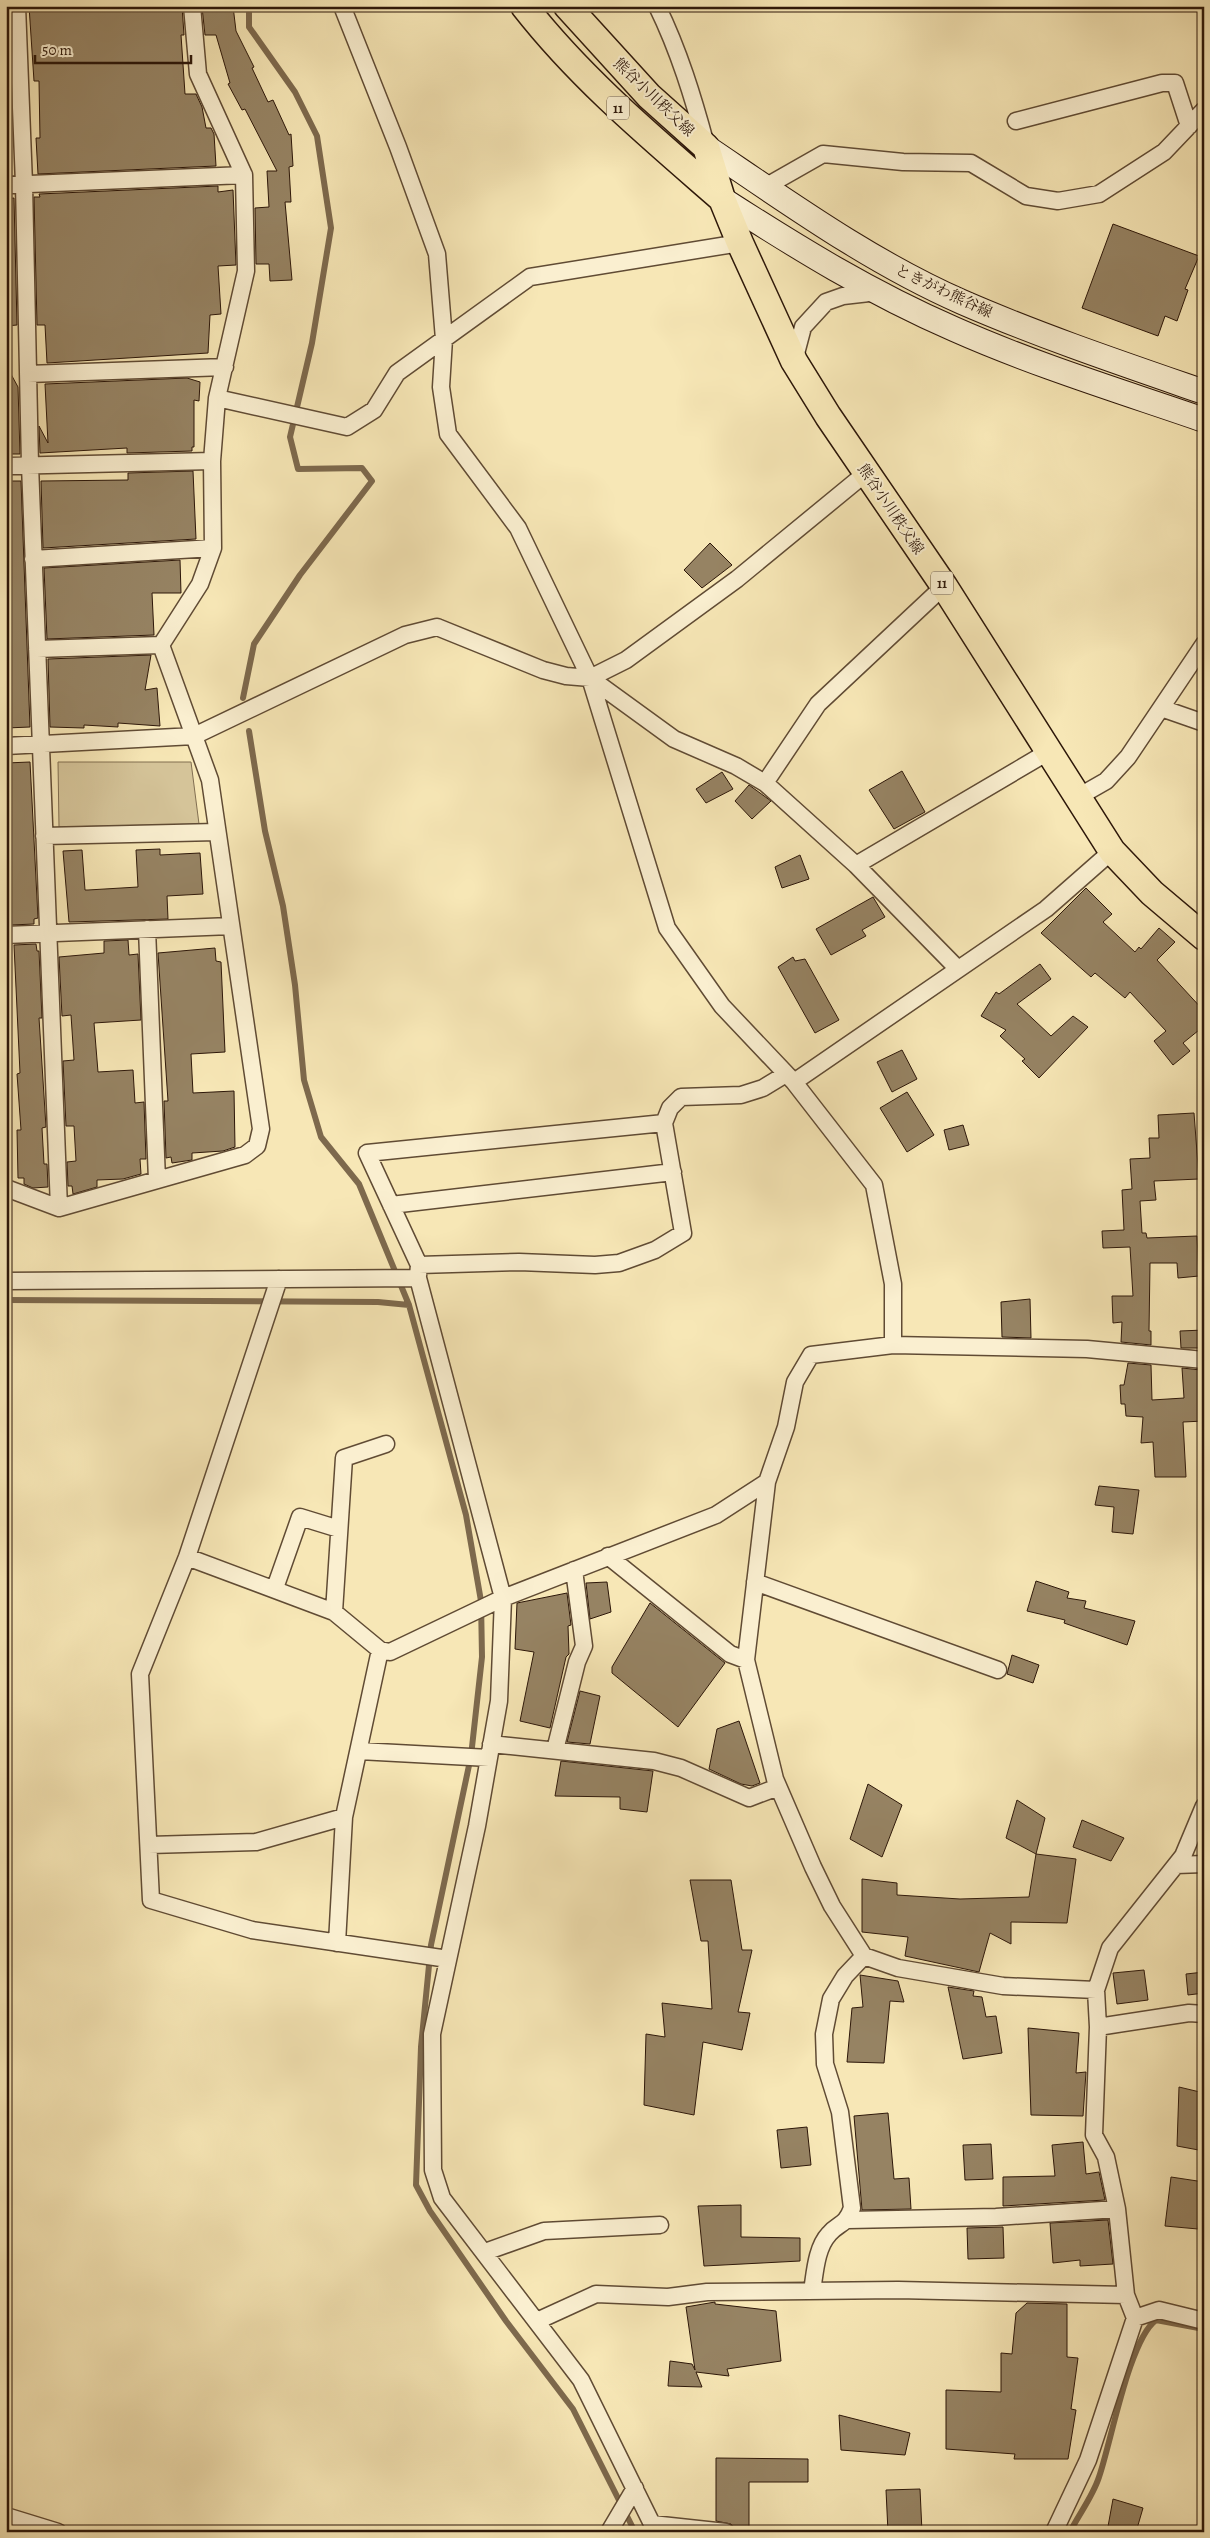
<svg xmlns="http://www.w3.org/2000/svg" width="1210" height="2538" font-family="Alegreya,'Noto Serif JP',serif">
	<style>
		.green { fill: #d5c499; stroke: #816e51 }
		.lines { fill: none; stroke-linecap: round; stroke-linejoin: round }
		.stream { stroke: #7d694d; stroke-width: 6 }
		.building { fill: #968363; stroke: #2d1709 }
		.street-casing { stroke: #604b34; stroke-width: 19 }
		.secondary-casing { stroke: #2d1709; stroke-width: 26 }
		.primary-casing { stroke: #2d1709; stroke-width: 29 }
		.street { stroke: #faefd0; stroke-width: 16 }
		.secondary { stroke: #faefd0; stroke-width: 24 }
		.primary { stroke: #f7e7b6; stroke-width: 26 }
		.labels { text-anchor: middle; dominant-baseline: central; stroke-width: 4; stroke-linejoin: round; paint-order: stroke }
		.shield { fill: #faefd0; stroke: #6a5845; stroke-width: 1 }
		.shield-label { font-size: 14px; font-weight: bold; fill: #2d1709 }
		.street-label { font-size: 15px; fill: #2d1709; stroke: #faefd0 }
	</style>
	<rect width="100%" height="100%" fill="#f7e7b6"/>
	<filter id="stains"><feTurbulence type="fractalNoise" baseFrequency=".004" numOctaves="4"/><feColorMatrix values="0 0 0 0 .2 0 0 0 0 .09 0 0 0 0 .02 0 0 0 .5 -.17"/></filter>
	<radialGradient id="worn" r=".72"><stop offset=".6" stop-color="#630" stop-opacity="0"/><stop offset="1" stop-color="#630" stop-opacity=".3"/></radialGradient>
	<path class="green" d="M 58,762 L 191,762 L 199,824 L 59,827 Z"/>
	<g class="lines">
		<path class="stream" d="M 243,698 L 254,644 L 300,575 L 372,481 L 362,468 L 298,469 L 290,437 L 312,343 L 331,228 L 317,136 L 295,92 L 249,27 L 249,6
			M 249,731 L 265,831 L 283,906 L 295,985 L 304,1080 L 321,1137 L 359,1184 L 409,1305 L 466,1515 L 481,1601 L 482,1657 L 471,1756 L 431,1945 L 421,2047 L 416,2185 L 430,2211 L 506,2321 L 573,2409 L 635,2532
			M 6,1300 L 378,1302 L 409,1305
			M 1070,2532 C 1079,2514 1093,2496 1099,2477 C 1111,2443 1129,2340 1156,2320 L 1204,2329"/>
	</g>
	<path class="building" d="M 29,6 L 182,6 L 184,35 L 181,35 L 185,94 L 196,94 L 202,107 L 206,128 L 211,128 L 214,134 L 216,166 L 38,174 L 36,138 L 40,138 L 39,81 L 34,81 Z
		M 233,6 L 236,31 L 254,67 L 252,68 L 268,102 L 273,100 L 289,135 L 291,134 L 293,166 L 289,167 L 291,202 L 285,202 L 292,280 L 270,281 L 269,264 L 256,264 L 255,208 L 269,207 L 267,171 L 277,171 L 245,109 L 242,110 L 228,84 L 230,83 L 216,35 L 205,35 L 202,7 Z
		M 218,186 L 218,192 L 233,190 L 236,265 L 218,266 L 221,314 L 210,315 L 208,353 L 47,363 L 45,325 L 37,325 L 34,197 L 40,197 L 39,194 Z
		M 14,198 L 17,325 L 6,326 L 6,199 Z
		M 1113,224 L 1199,256 L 1185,289 L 1188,290 L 1177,321 L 1165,316 L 1158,336 L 1082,308 Z
		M 6,365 L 18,387 L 20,454 L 6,454 Z
		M 187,378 L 200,382 L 199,401 L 194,400 L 194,447 L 192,447 L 192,451 L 127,453 L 127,448 L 40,453 L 39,426 L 48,443 L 45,384 Z
		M 193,471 L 196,539 L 43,548 L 41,481 L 128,480 L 128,473 Z
		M 6,481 L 21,481 L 30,727 L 6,728 Z
		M 710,543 L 732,565 L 702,588 L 684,570 Z
		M 180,560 L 181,593 L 152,593 L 154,635 L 47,639 L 44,568 Z
		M 151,655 L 145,690 L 157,688 L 160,726 L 118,723 L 118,727 L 84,725 L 84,728 L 50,727 L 48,659 Z
		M 30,762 L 38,918 L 34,919 L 34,924 L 11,925 L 6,763 Z
		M 902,771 L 925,812 L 894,829 L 869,790 Z
		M 722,772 L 733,789 L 706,803 L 696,789 Z
		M 749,785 L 771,801 L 752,819 L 735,801 Z
		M 160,849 L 160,855 L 200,853 L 203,894 L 167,896 L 168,919 L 69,922 L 63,851 L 82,850 L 85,890 L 88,890 L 138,887 L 136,850 Z
		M 800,855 L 809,879 L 782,888 L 775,867 Z
		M 1086,888 L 1112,914 L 1103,922 L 1135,952 L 1139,947 L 1141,949 L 1159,928 L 1175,942 L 1157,960 L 1204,1011 L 1204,1026 L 1183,1043 L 1190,1051 L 1173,1065 L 1154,1041 L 1166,1031 L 1130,992 L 1125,998 L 1095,973 L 1091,977 L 1041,933 Z
		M 873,897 L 885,917 L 862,930 L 866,936 L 831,955 L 816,929 Z
		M 128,940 L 129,955 L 138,954 L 141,1020 L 94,1023 L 98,1072 L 133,1070 L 135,1103 L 144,1102 L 146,1159 L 140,1159 L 141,1174 L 123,1179 L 97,1180 L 97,1187 L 73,1194 L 72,1186 L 68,1186 L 67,1162 L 76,1161 L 74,1126 L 66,1126 L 63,1061 L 74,1060 L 71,1015 L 62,1016 L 59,957 L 104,953 L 104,941 Z
		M 36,944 L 37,951 L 39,951 L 42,1018 L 39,1018 L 46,1127 L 42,1128 L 44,1164 L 47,1164 L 48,1187 L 33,1188 L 24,1184 L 24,1178 L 18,1178 L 17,1130 L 21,1130 L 17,1074 L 20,1073 L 14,945 Z
		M 215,948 L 216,961 L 221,962 L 225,1052 L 191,1054 L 193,1093 L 234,1091 L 235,1147 L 223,1151 L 192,1153 L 192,1160 L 172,1163 L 171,1157 L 166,1158 L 164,1101 L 168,1101 L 158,953 Z
		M 793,957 L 795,961 L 805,959 L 839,1020 L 815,1033 L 778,967 Z
		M 1040,964 L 1051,979 L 1017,1004 L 1051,1036 L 1073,1016 L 1088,1027 L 1039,1078 L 1022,1061 L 1025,1059 L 1000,1036 L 1006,1030 L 981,1016 L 996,992 L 999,994 Z
		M 902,1050 L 917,1079 L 892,1092 L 877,1062 Z
		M 907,1092 L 934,1135 L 907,1152 L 880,1108 Z
		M 1194,1113 L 1199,1179 L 1154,1181 L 1156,1200 L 1140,1201 L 1142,1233 L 1146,1233 L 1147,1238 L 1197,1236 L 1199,1276 L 1178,1278 L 1177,1263 L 1150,1263 L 1149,1331 L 1151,1331 L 1151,1345 L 1121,1342 L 1122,1322 L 1113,1323 L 1112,1296 L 1133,1296 L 1130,1247 L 1103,1248 L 1102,1231 L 1124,1230 L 1122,1190 L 1132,1189 L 1130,1159 L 1150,1158 L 1149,1138 L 1159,1138 L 1158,1115 Z
		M 963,1125 L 969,1145 L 949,1150 L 944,1130 Z
		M 1030,1299 L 1031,1338 L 1002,1337 L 1001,1302 Z
		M 1204,1330 L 1204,1348 L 1181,1348 L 1180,1331 Z
		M 1128,1363 L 1151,1365 L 1152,1400 L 1184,1398 L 1182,1368 L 1201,1370 L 1204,1421 L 1183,1422 L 1186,1477 L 1155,1477 L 1153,1442 L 1141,1443 L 1143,1417 L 1126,1416 L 1125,1404 L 1121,1404 L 1120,1385 L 1124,1385 Z
		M 1099,1486 L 1139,1490 L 1133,1534 L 1112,1532 L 1114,1507 L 1095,1505 Z
		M 1036,1581 L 1069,1592 L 1067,1598 L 1086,1601 L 1084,1608 L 1135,1621 L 1127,1645 L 1064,1623 L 1065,1620 L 1027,1611 Z
		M 607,1582 L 611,1612 L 590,1619 L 586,1583 Z
		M 567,1593 L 571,1625 L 568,1626 L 569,1654 L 566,1657 L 550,1728 L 520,1721 L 534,1652 L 515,1649 L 517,1603 Z
		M 650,1603 L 725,1663 L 678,1727 L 612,1673 L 612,1667 Z
		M 1012,1655 L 1039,1665 L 1033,1683 L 1007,1674 Z
		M 580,1691 L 600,1696 L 590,1744 L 567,1742 Z
		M 739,1721 L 760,1783 L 752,1786 L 741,1784 L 709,1769 L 717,1729 Z
		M 561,1761 L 653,1771 L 647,1812 L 620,1809 L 620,1797 L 555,1796 Z
		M 868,1784 L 902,1805 L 882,1857 L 850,1839 Z
		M 1017,1800 L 1045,1818 L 1036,1854 L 1006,1838 Z
		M 1082,1820 L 1124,1838 L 1111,1861 L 1073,1847 Z
		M 1036,1854 L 1076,1859 L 1067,1923 L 1011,1922 L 1011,1944 L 990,1933 L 979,1972 L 905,1956 L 908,1937 L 862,1932 L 862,1879 L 897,1883 L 897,1895 L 960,1899 L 1029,1897 Z
		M 690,1880 L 731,1880 L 742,1950 L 752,1950 L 738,2012 L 750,2013 L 742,2050 L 703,2042 L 694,2115 L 644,2105 L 646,2034 L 665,2037 L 662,2003 L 712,2009 L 708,1941 L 701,1941 Z
		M 1144,1970 L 1148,2000 L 1117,2004 L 1113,1973 Z
		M 1204,1972 L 1204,1993 L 1188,1995 L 1186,1974 Z
		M 860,1975 L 898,1981 L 904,2002 L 890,2001 L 884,2063 L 847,2062 L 852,2008 L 863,2007 Z
		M 948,1987 L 974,1991 L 973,1996 L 982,1997 L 986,2017 L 996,2016 L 1002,2053 L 963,2059 Z
		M 1028,2028 L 1079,2033 L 1076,2073 L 1086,2072 L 1083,2116 L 1031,2115 Z
		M 1179,2087 L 1204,2093 L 1204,2151 L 1177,2146 Z
		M 888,2113 L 894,2179 L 909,2178 L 911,2209 L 862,2210 L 854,2116 Z
		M 807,2127 L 811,2165 L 781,2168 L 777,2130 Z
		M 1083,2142 L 1086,2174 L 1099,2172 L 1105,2200 L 1003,2206 L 1003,2177 L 1055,2176 L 1052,2145 Z
		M 991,2144 L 993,2179 L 965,2180 L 963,2145 Z
		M 1171,2177 L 1204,2182 L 1198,2229 L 1165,2226 Z
		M 741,2205 L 741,2237 L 800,2238 L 800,2261 L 704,2266 L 698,2206 Z
		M 1108,2220 L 1113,2264 L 1080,2266 L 1080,2260 L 1053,2263 L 1050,2223 Z
		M 1003,2227 L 1004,2258 L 968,2259 L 967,2228 Z
		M 715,2302 L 715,2304 L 776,2311 L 781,2361 L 727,2369 L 729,2376 L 696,2372 L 702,2387 L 668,2386 L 670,2361 L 692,2364 L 695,2370 L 686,2307 Z
		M 1027,2303 L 1067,2304 L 1067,2357 L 1078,2358 L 1071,2409 L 1076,2410 L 1068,2459 L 1014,2459 L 1015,2454 L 946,2449 L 946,2390 L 1001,2392 L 1001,2353 L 1012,2354 L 1016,2313 Z
		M 839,2415 L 910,2433 L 905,2455 L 841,2450 Z
		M 716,2458 L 808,2459 L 808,2482 L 749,2482 L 749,2529 L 735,2529 L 731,2524 L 716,2521 Z
		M 920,2489 L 922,2532 L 888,2532 L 886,2490 Z
		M 1113,2499 L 1143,2508 L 1136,2532 L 1107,2532 Z"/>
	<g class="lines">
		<defs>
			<path id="street" d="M 17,6 L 24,184 L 30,465 L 59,1208
				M 342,6 L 398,147 L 437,254 L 444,339 L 441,387 L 448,434 L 518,528 L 590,678 L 667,928 L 722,1006 L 794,1082 L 874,1185 L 893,1284 L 893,1345
				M 657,6 C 679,51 693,97 706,145
				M 1016,121 L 1162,83 L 1175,83 L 1189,126
				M 6,185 L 244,175
				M 765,187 L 823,154 L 903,162 L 971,163 L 1026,196 L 1058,201 L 1099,194 L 1164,152 L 1204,110
				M 794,361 L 803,327 L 826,302 L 843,296 L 878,292
				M 28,374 L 225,367
				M 217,398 L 347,427 L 374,410 L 397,373 L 530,277 L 740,243
				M 6,466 L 212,461
				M 33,559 L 213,548
				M 1204,644 L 1161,708 L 1204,723
				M 37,649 L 161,645
				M 590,678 L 674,739 L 736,766 L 765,783 L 856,865 L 958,969
				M 6,746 L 194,736 L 405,635 L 437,627 L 543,670 L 566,676 L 590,678 L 626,660 L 737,579 L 866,473
				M 765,783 L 818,704 L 944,586
				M 1078,797 L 1106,781 L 1128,757 L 1161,708
				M 44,836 L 217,832
				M 856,865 L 1048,752
				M 147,929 L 157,1180
				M 6,935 L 231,926
				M 794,1082 L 1046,909 L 1112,851
				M 6,1188 L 59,1208 L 245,1155 L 257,1146 L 261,1129 L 210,780 L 161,645 L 200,584 L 213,548 L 212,461 L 217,398 L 246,271 L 244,175 L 198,74 L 192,6
				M 391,1205 L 673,1172
				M 419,1265 L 519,1262 L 595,1265 L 619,1263 L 655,1250 L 683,1233 L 664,1123 L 670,1108 L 681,1097 L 741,1095 L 763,1088 L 786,1074
				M 418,1276 L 419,1265 L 367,1153 L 664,1123
				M 279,1279 L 187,1557 L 140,1674 L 151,1900 L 252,1930 L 448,1959
				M 6,1281 L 418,1278 L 503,1598 L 499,1701 L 477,1826 L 432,2034 L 433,2170 L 442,2198 L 581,2380 L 656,2532
				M 608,1556 L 730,1654 L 746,1660
				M 187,1557 L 334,1612 L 380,1650 L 390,1652 L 503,1598 L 716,1515 L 767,1482
				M 755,1582 L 998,1670
				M 275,1588 L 300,1517 L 339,1529
				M 334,1612 L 344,1458 L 386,1444
				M 491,1744 L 654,1761 L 681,1768 L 749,1798 L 778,1787
				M 555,1750 L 577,1662 L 584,1646 L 574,1570
				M 359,1751 L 489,1758
				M 149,1845 L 256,1842 L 344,1817 L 380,1650
				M 1176,1865 L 1204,1864
				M 337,1943 L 344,1817
				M 1096,1990 L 1003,1986 L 898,1968 L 864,1956 L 832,1906 L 813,1867 L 775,1779 L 746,1660 L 767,1482 L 786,1427 L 795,1382 L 811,1355 L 893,1345 L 1087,1349 L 1204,1360
				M 1098,2027 L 1189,2013 L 1204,2014
				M 848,2220 L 996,2217 L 1117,2209
				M 485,2252 L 544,2231 L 660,2225
				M 812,2291 C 815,2273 816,2248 829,2234 C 839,2222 845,2227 852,2208 L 840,2112 L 825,2064 L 824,2034 L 831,1999 L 845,1976 L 864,1956
				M 1135,2318 L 1159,2310 L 1204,2321
				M 537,2321 L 596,2294 L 668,2297 L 707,2292 L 898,2290 L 1126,2295
				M 6,2516 L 58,2532
				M 652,2524 L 726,2532
				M 609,2532 L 635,2488
				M 1054,2532 L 1088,2460 L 1135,2318 L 1126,2295 L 1117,2209 L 1106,2157 L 1094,2135 L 1098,2027 L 1096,1990 L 1110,1948 L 1183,1856 L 1204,1806"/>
			<path id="secondary" d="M 706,147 C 789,203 871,262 962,302 C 1040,336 1123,364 1204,392
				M 722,199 C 798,248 871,293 954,329 C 1035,365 1120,391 1204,420"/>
			<path id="primary" d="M 524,6 C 581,79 652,138 722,199
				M 567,6 L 649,96 L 706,147 L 722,199 L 740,243 L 794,361 L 828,416 L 944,586 L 1112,851 L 1152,893 L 1204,937"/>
		</defs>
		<use href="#street" class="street-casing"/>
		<use href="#secondary" class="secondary-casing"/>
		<use href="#primary" class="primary-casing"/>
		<use href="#street" class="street"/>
		<use href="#secondary" class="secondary"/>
		<use href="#primary" class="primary"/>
	</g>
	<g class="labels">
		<g class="shield">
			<rect x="607" y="96.5" width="22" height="23" rx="4"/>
			<rect x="931" y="571.5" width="22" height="23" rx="4"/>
		</g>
		<g class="shield-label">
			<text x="618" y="108">11</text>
			<text x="942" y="583">11</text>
		</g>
		<g class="street-label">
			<text transform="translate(654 97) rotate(44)">熊谷小川秩父線</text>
			<text transform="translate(944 291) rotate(25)">ときがわ熊谷線</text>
			<text transform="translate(891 509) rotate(56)">熊谷小川秩父線</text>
		</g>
	</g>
	<rect width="1210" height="2538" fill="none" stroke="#f7e7b6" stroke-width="25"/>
	<rect x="8" y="8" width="1195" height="2523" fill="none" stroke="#2d1709" stroke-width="2.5"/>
	<rect x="12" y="12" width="1185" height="2513" fill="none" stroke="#2d1709"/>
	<path d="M35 55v8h156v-8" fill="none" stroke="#2d1709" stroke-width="2.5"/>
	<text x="42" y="55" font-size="15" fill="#2d1709" stroke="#faefd0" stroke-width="4" paint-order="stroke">50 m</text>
	<rect width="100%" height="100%" filter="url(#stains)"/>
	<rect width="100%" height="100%" fill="url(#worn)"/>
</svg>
